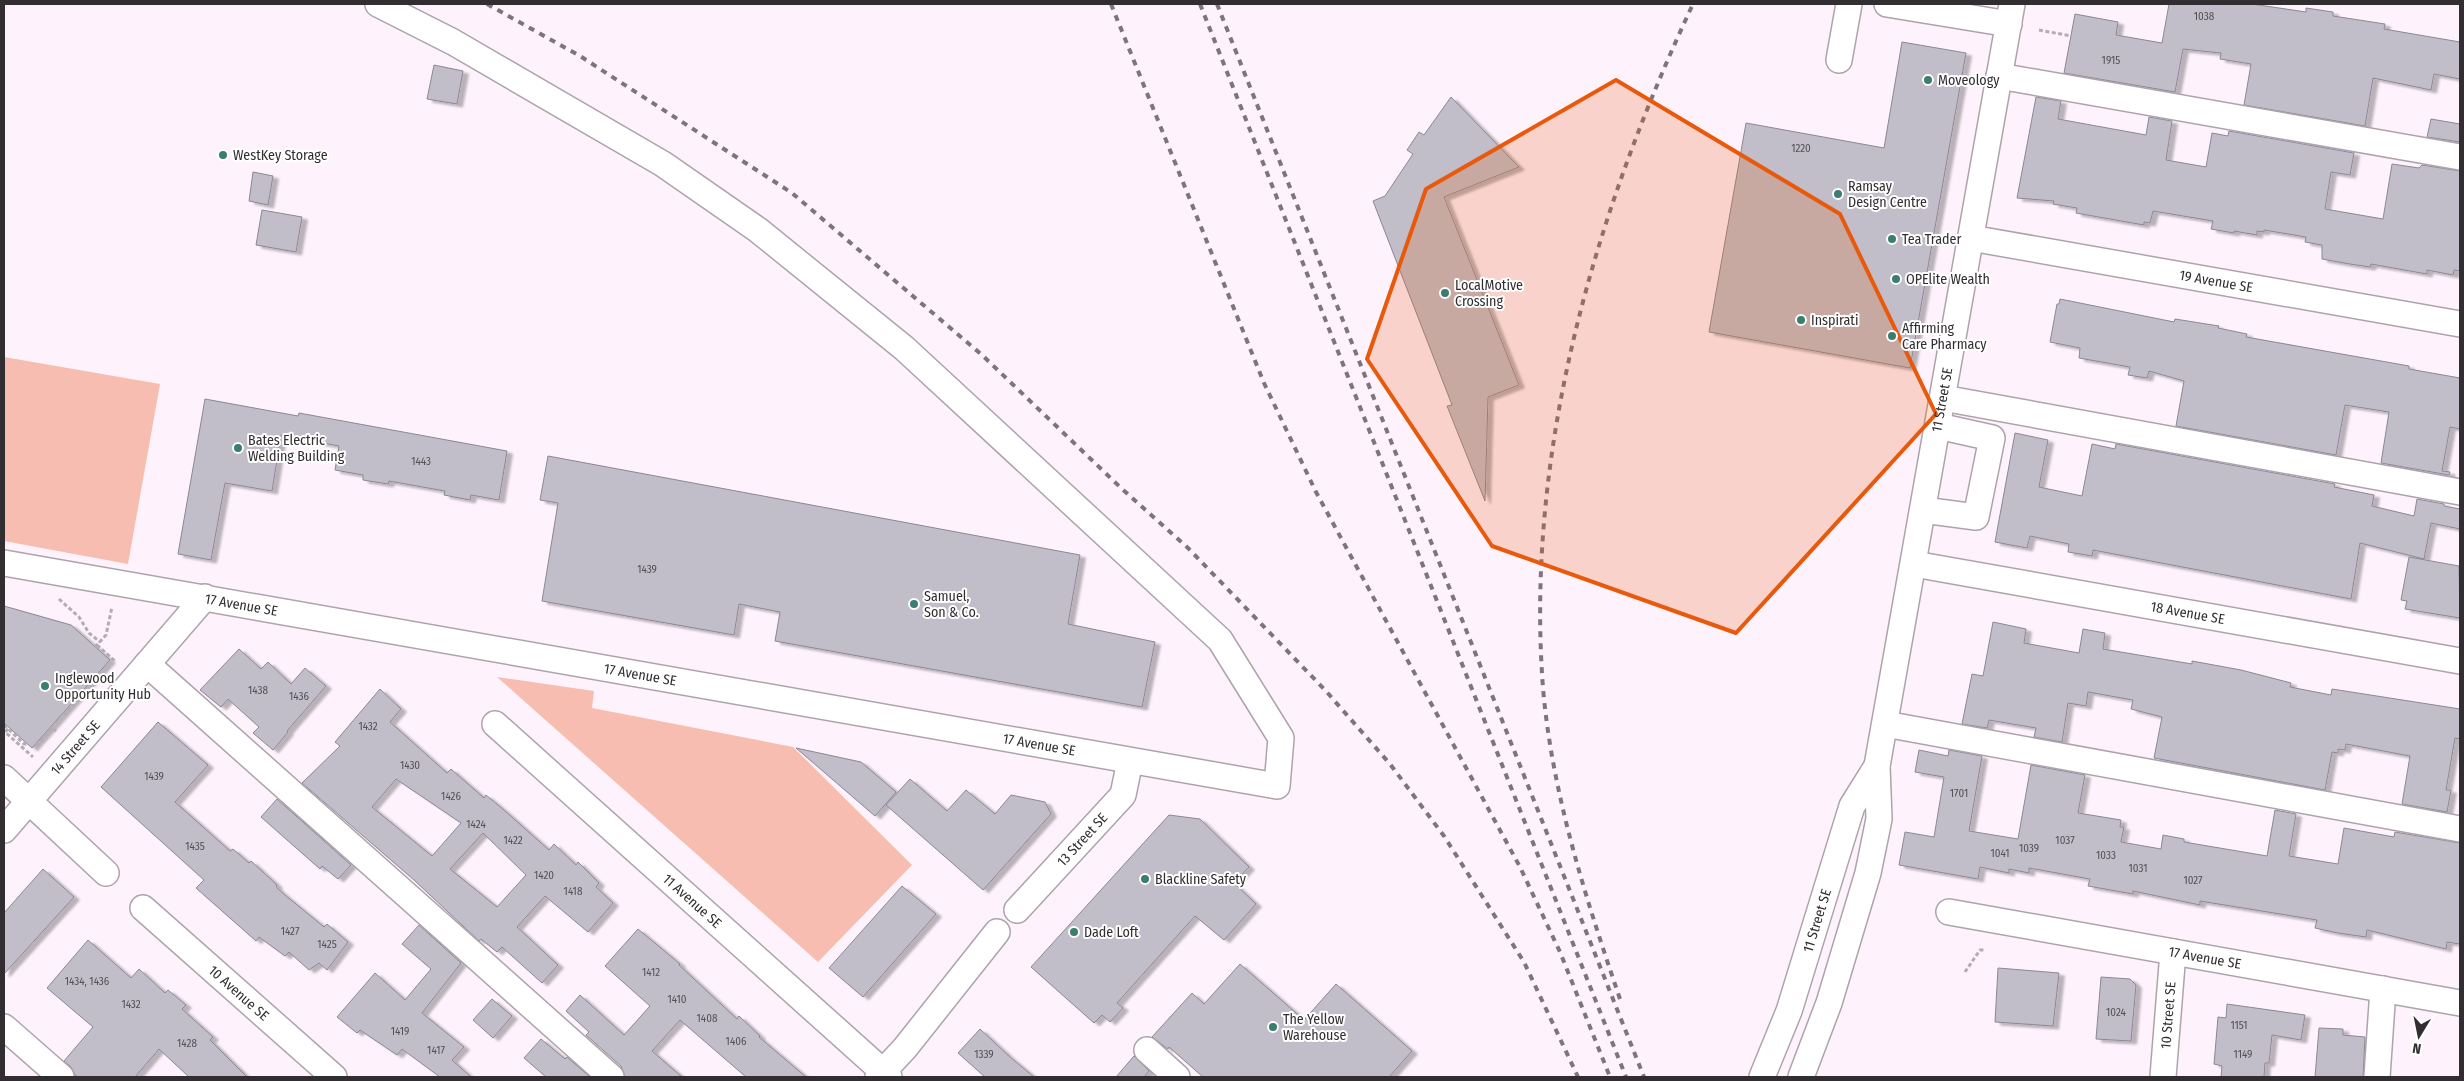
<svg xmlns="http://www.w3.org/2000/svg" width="2464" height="1081" font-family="'Fira Sans Condensed',sans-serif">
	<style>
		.green { fill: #f7bdb0 }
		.building { fill: #c1bdc9; stroke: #8b8894; fill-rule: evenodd; filter: url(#shadow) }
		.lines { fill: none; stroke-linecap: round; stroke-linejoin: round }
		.minor-casing { stroke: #aea3ac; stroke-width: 28 }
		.path { stroke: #b5acb3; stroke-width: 3; stroke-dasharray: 4 2.5; stroke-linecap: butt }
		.minor { stroke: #fff; stroke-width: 25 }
		.rail { stroke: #7c757b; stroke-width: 4; stroke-dasharray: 6 6; stroke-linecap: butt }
		.marked { fill: #e8590c; fill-opacity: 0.2; stroke: #e8590c; stroke-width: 4; stroke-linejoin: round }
		.poi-dot { fill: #3b7d6e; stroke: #fff; stroke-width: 2 }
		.labels { text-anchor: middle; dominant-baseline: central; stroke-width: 4; stroke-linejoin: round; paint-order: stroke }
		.number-label { font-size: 11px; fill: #555157 }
		.poi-label { font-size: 14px; fill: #312d31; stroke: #fff; text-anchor: start }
		.street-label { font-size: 14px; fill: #312d31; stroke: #fff }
	</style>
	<defs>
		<filter id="shadow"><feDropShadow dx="5.5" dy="3" stdDeviation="1" flood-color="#0004"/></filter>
	</defs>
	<rect width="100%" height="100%" fill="#fef2fc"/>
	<path class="green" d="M 4,357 L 160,384 L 128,564 L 4,541 Z
		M 497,677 L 594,691 L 592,708 L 793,747 L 912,865 L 818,962 Z"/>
	<path class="building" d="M 2169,4 L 2252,4 L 2306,12 L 2306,8 L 2333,12 L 2333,16 L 2385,24 L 2384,29 L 2460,42 L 2460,79 L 2434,74 L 2431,90 L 2373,78 L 2365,126 L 2244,105 L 2251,64 L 2220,59 L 2221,53 L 2183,49 L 2175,92 L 2064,73 L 2075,14 L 2118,22 L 2116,35 L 2162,43 Z
		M 1902,42 L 1966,53 L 1910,368 L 1709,332 L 1746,123 L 1884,148 Z
		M 434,65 L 463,71 L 457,104 L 427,99 Z
		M 1451,97 L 1519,167 L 1444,197 L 1519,385 L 1488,397 L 1485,501 L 1447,406 L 1452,405 L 1373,201 L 1385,196 L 1413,154 L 1407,150 L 1419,132 L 1424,135 Z
		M 2036,97 L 2061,101 L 2058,119 L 2146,135 L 2149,117 L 2172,121 L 2166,160 L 2206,167 L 2212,133 L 2228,136 L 2229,131 L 2354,153 L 2350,175 L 2331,172 L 2325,209 L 2383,219 L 2392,164 L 2419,168 L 2422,165 L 2460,171 L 2460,271 L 2454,270 L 2453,275 L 2427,270 L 2427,274 L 2371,264 L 2370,267 L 2350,264 L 2322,259 L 2322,245 L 2305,242 L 2306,237 L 2264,230 L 2264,232 L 2257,231 L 2257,235 L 2234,231 L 2234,233 L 2211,229 L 2213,221 L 2153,211 L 2150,223 L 2144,222 L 2144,225 L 2076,213 L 2077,208 L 2053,204 L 2054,201 L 2017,198 Z
		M 2431,119 L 2460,124 L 2460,142 L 2427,137 Z
		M 253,172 L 273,176 L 268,205 L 249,201 Z
		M 262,210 L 302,217 L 296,252 L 256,245 Z
		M 2060,299 L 2174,322 L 2175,319 L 2219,326 L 2218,328 L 2247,334 L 2246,337 L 2409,366 L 2409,369 L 2460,378 L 2460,429 L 2450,427 L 2442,471 L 2450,472 L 2449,475 L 2381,463 L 2389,412 L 2345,405 L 2336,455 L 2176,426 L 2184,381 L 2149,371 L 2147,378 L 2128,375 L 2130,367 L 2079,358 L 2080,348 L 2050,342 L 2057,304 L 2059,304 Z
		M 205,399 L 298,416 L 299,413 L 507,451 L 499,500 L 471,495 L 470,500 L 444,495 L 445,491 L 389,481 L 388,484 L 363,480 L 363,475 L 335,470 L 339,446 L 281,435 L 272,491 L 225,483 L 211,560 L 178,554 Z
		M 2015,433 L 2048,440 L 2039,487 L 2082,496 L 2092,444 L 2115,449 L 2116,444 L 2335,484 L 2334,487 L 2374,495 L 2372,506 L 2414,516 L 2417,499 L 2444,504 L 2444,506 L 2460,509 L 2460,529 L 2431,523 L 2424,559 L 2360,543 L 2351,599 L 2093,550 L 2092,556 L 2068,552 L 2069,544 L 2030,536 L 2027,548 L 1995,542 Z
		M 548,456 L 1080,555 L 1068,624 L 1155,642 L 1142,707 L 775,641 L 780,612 L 739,604 L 734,635 L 542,601 L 558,503 L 540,500 Z
		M 2409,557 L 2459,566 L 2460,618 L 2405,609 L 2407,601 L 2401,600 Z
		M 4,606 L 71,625 L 110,660 L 32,748 L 4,723 Z
		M 1993,622 L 2026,629 L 2024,643 L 2079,653 L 2083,629 L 2105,633 L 2103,649 L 2192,664 L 2192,661 L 2241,670 L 2291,683 L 2290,687 L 2331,695 L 2332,689 L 2460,709 L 2460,739 L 2455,738 L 2446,790 L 2451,790 L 2447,812 L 2402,804 L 2410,756 L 2346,744 L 2345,750 L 2338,749 L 2338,753 L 2332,752 L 2325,790 L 2154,758 L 2162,717 L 2131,709 L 2133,700 L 2088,692 L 2086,706 L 2068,703 L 2062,742 L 2034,737 L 2036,728 L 1989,720 L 1987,728 L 1962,724 L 1972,674 L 1983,676 Z
		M 239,649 L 261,669 L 268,662 L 291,684 L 305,668 L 326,686 L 287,731 L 288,732 L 273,750 L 253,733 L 259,727 L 228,699 L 221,707 L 200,690 Z
		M 380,689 L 401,709 L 390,722 L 447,773 L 451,769 L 484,798 L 486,795 L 504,810 L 549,850 L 554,844 L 576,865 L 578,862 L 599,883 L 596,887 L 613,903 L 588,932 L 545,896 L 517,927 L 558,965 L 542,983 L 502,947 L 497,952 L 481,939 L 479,941 L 414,880 L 302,783 L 340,746 L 335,742 ZM 396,779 L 461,823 L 432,856 L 372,807 ZM 483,833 L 526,875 L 497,907 L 450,869 Z
		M 158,722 L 208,765 L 175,802 L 230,851 L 233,849 L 249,863 L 251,861 L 276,884 L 277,888 L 285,895 L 324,927 L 327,924 L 348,942 L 327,970 L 319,963 L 309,970 L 289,952 L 285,956 L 259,937 L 256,941 L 196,888 L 204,880 L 101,787 Z
		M 796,748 L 861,762 L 896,792 L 875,816 Z
		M 1919,750 L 1948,756 L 1949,750 L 1982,756 L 1969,831 L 2018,839 L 2031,765 L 2085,775 L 2078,813 L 2121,820 L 2120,827 L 2124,827 L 2121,842 L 2161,849 L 2163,835 L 2184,839 L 2184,842 L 2267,856 L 2275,810 L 2296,814 L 2289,856 L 2338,864 L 2344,828 L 2394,837 L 2395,832 L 2460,843 L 2460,944 L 2447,942 L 2446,949 L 2367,930 L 2366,937 L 2338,933 L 2315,928 L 2317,920 L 2200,901 L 2200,905 L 2133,891 L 2133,894 L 2088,886 L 2090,879 L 2029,868 L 2029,873 L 2009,869 L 2009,873 L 1980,867 L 1978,879 L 1899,865 L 1905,832 L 1934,837 L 1944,777 L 1915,772 Z
		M 910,779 L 947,811 L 966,790 L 995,814 L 1011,795 L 1045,802 L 1051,814 L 983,890 L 886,805 Z
		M 277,799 L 351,865 L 338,879 L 322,866 L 320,869 L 261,817 Z
		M 1169,815 L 1200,819 L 1249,867 L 1234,883 L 1256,904 L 1224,940 L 1195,916 L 1117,1003 L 1123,1008 L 1110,1022 L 1102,1015 L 1094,1023 L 1031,967 Z
		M 43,869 L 74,897 L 4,974 L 4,913 Z
		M 902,886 L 936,914 L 863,997 L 829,968 Z
		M 419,925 L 461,963 L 422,1013 L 464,1047 L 452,1060 L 471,1077 L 440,1077 L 402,1049 L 397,1055 L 360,1030 L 357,1033 L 337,1017 L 375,973 L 405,1000 L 431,969 L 402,944 Z
		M 638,929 L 680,964 L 679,965 L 737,1019 L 739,1016 L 760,1036 L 759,1037 L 806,1077 L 746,1077 L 680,1020 L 652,1051 L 682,1077 L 625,1077 L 621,1066 L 586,1035 L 589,1032 L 566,1011 L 580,995 L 624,1035 L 650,1006 L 605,966 Z
		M 88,940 L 131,978 L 139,969 L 165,993 L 168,990 L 186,1005 L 182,1009 L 213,1037 L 210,1040 L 247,1077 L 189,1077 L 159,1049 L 135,1077 L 78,1077 L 75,1075 L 71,1067 L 64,1061 L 93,1027 L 47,988 Z
		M 1240,964 L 1304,1020 L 1336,984 L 1412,1051 L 1389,1077 L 1203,1077 L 1169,1047 L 1168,1049 L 1152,1037 L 1192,993 L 1204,1004 Z
		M 1998,968 L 2059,973 L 2053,1026 L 1995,1022 Z
		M 2101,977 L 2130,979 L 2136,985 L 2131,1041 L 2096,1039 Z
		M 492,999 L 512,1016 L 493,1038 L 473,1020 Z
		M 2227,1004 L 2305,1015 L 2301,1040 L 2272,1035 L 2269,1063 L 2265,1063 L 2264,1077 L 2221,1077 L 2222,1066 L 2214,1064 L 2218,1017 L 2226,1018 Z
		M 2319,1028 L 2343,1029 L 2343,1035 L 2365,1037 L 2363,1077 L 2315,1077 Z
		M 980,1029 L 1010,1057 L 1034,1077 L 985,1077 L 958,1053 Z
		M 541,1039 L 565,1059 L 567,1057 L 590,1077 L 546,1077 L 524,1058 Z
		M 1134,1056 L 1149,1071 L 1144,1077 L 1116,1077 Z"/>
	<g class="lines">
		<defs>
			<g id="minor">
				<path d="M 1887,4 L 2009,24"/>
				<path d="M 1839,60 L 1849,4"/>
				<path d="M 1999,76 L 2460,157"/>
				<path id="s1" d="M 1971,238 L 2460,324"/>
				<path d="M 1943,398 L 2460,492"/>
				<path d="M 1923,510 L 1976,517 L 1992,438 L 1938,426"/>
				<path id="s2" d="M 4,563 L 1277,786 L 1281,738 L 1220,640 L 904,348 L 758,230 L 663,164 L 453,42 L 378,4"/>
				<path id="s3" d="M 1914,564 L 2460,661"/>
				<path d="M 147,664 L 611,1077"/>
				<path id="s4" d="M 495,724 L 889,1077"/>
				<path d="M 1885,724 L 2460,829"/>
				<path d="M 4,778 L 106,873"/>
				<path id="s5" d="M 4,830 L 205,597"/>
				<path id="s6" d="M 143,908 L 334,1077"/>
				<path id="s7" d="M 1017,910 L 1123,795 L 1130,761"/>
				<path id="s8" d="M 1949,912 L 2460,1003"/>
				<path d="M 4,1027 L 61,1077"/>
				<path d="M 1147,1050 L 1177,1077"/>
				<path d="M 878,1077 L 905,1048 L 997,932"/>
				<path id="s9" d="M 1762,1077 L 1789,1011 L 1852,806 L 1877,766"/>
				<path id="s10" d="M 1801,1077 L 1829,1003 L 1868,873 L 1879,819 L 1877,766 L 2012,4"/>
				<path id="s11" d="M 2163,1077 L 2173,952"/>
				<path d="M 2377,1077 L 2383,989"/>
			</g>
		</defs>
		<use href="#minor" class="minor-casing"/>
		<path class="path" d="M 2039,30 L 2071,36
			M 59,599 L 79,617 L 89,633 L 100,642
			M 97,645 L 116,662
			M 95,647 L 106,635 L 112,607
			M 64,712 L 65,714 L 91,685 L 94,688
			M 4,725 L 24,744 L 27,744
			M 8,729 L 5,732 L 33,757
			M 35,744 L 38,744 L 52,728 L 56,731
			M 1965,972 L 1980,950 L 1984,950"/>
		<use href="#minor" class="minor"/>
		<path class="rail" d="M 487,4 L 580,56 L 792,193 L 982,355 L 1120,487 L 1188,548 L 1325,690 L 1390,764 L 1444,836 L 1524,962 L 1578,1077
			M 1111,4 L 1264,383 L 1316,492 L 1520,867 L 1560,952 L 1610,1077
			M 1200,4 L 1626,1077
			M 1217,4 L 1644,1077
			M 1620,999 C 1586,899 1552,794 1543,688 C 1525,453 1594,215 1693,4"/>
	</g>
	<path class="marked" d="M 1616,80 L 1840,214 L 1936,414 L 1736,633 L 1492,546 L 1367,359 L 1426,189 Z"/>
	<g class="poi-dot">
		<circle cx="1928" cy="80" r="5"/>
		<circle cx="223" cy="155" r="5"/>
		<circle cx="1838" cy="194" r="5"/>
		<circle cx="1892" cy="239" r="5"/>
		<circle cx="1896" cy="279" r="5"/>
		<circle cx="1445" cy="293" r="5"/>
		<circle cx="1801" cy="320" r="5"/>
		<circle cx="1892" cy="336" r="5"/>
		<circle cx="238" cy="448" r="5"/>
		<circle cx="914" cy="604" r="5"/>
		<circle cx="45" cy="686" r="5"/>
		<circle cx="1145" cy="879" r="5"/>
		<circle cx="1074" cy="932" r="5"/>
		<circle cx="1273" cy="1027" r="5"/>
	</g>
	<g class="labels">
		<g class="number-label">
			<text x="2204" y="16">1038</text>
			<text x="2111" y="60">1915</text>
			<text x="1801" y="148">1220</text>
			<text x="421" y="461">1443</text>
			<text x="647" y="569">1439</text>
			<text x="258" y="690">1438</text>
			<text x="299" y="696">1436</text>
			<text x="368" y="726">1432</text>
			<text x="410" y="765">1430</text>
			<text x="154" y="776">1439</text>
			<text x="1959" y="793">1701</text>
			<text x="451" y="796">1426</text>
			<text x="476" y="824">1424</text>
			<text x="513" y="840">1422</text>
			<text x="2065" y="840">1037</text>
			<text x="195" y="846">1435</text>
			<text x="2029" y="848">1039</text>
			<text x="2000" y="853">1041</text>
			<text x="2106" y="855">1033</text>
			<text x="2138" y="868">1031</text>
			<text x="544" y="875">1420</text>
			<text x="2193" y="880">1027</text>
			<text x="573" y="891">1418</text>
			<text x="290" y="931">1427</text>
			<text x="327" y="944">1425</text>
			<text x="651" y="972">1412</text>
			<text x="87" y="981">1434, 1436</text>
			<text x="677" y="999">1410</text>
			<text x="131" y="1004">1432</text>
			<text x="2116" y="1012">1024</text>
			<text x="707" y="1018">1408</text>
			<text x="2239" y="1025">1151</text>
			<text x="400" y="1031">1419</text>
			<text x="736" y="1041">1406</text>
			<text x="187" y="1043">1428</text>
			<text x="436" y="1050">1417</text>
			<text x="984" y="1054">1339</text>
			<text x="2243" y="1054">1149</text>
		</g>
		<g class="poi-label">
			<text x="1938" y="80">Moveology</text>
			<text x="233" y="155">WestKey Storage</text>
			<text x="1848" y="186">Ramsay<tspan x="1848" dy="16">Design Centre</tspan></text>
			<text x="1902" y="239">Tea Trader</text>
			<text x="1906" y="279">OPElite Wealth</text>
			<text x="1455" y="285">LocalMotive<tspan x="1455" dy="16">Crossing</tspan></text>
			<text x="1811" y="320">Inspirati</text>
			<text x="1902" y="328">Affirming<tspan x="1902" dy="16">Care Pharmacy</tspan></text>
			<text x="248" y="440">Bates Electric<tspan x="248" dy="16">Welding Building</tspan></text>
			<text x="924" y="596">Samuel,<tspan x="924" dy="16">Son &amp; Co.</tspan></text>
			<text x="55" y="678">Inglewood<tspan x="55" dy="16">Opportunity Hub</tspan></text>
			<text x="1155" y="879">Blackline Safety</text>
			<text x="1084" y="932">Dade Loft</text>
			<text x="1283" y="1019">The Yellow<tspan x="1283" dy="16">Warehouse</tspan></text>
		</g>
		<g class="street-label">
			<text stroke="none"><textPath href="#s1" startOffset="249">19 Avenue SE</textPath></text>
			<text stroke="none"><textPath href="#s10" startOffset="695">11 Street SE</textPath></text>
			<text stroke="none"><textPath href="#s2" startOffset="241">17 Avenue SE</textPath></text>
			<text stroke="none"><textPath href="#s3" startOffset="278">18 Avenue SE</textPath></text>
			<text stroke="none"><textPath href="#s2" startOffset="646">17 Avenue SE</textPath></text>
			<text stroke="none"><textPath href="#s2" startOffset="1051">17 Avenue SE</textPath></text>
			<text stroke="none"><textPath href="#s5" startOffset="109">14 Street SE</textPath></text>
			<text stroke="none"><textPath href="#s7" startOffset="96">13 Street SE</textPath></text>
			<text stroke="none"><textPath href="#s4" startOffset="265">11 Avenue SE</textPath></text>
			<text stroke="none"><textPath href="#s9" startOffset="166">11 Street SE</textPath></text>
			<text stroke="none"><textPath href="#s8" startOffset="260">17 Avenue SE</textPath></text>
			<text stroke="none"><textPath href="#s6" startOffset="128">10 Avenue SE</textPath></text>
			<text stroke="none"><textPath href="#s11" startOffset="62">10 Street SE</textPath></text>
		</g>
	</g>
	<rect width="2464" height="1081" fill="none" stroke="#312d31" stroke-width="10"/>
	<g transform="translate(2419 1036) rotate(190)" stroke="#ffffff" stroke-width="4" paint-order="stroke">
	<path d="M0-4L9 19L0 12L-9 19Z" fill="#312d31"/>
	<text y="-8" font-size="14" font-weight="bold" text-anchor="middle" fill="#312d31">N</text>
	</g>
</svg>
